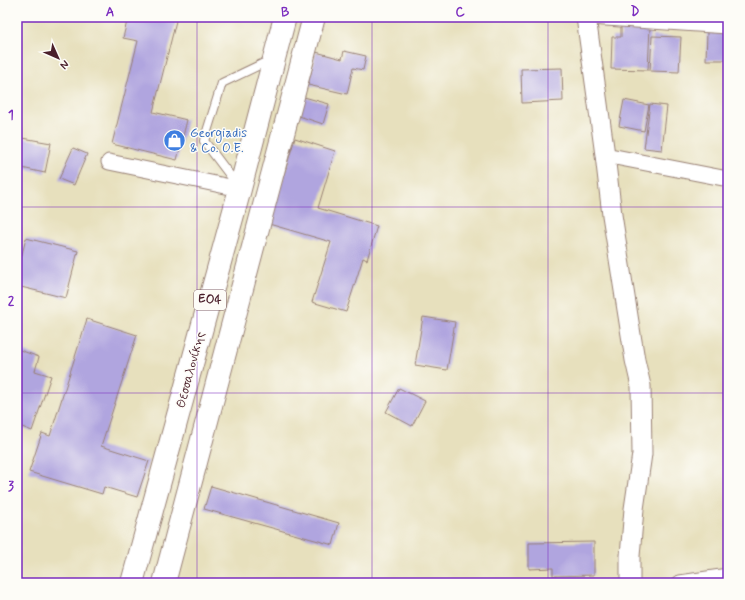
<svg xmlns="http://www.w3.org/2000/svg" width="745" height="600" font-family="Mynerve,sans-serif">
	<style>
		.building { fill: #b0a5df }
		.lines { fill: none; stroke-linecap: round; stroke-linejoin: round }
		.service-casing { stroke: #988074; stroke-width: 10 }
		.minor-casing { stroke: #988074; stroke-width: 17 }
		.tertiary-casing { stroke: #988074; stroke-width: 21 }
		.primary-casing { stroke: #988074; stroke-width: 24 }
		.service { stroke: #fff; stroke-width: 8 }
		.minor { stroke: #fff; stroke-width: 15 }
		.tertiary { stroke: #fff; stroke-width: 19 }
		.primary { stroke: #fff; stroke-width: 22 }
		.grid { fill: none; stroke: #7b2cbf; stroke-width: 1; stroke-opacity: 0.55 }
		.labels { text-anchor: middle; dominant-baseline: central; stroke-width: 3; stroke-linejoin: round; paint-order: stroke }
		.shield { fill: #fdfcf7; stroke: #806168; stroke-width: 1 }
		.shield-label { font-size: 12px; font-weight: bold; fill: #4a1f2b }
		.shop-label { font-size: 13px; fill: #366cbe; stroke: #fdfcf7; text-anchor: start }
		.street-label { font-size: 13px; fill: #4a1f2b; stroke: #fdfcf7 }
		.neatline { fill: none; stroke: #7b2cbf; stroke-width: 1.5 }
		.grid-label { font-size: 13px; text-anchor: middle; font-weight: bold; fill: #7b2cbf }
	</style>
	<rect width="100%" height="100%" fill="#fdfcf7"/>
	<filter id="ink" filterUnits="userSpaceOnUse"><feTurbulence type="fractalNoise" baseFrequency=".025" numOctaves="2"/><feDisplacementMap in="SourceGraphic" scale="8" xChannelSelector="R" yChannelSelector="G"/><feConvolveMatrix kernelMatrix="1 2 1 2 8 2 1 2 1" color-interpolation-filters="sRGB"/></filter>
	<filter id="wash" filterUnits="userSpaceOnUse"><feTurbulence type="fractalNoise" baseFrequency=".012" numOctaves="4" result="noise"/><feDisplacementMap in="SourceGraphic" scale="16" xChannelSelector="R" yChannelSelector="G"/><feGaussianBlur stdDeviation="0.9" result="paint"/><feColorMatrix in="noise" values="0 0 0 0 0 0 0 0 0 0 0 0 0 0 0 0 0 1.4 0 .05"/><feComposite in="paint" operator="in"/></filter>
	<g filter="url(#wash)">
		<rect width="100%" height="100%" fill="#e7e0bd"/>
		<g id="blocks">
			<path class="building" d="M 128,17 L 177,17 L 153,112 L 187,120 L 177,160 L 112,144 L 138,41 L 123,38 Z
				M 709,17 L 728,17 L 728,22 L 709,21 Z
				M 621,26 L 650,27 L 648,70 L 611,69 L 612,37 L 621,37 Z
				M 707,32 L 728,33 L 728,60 L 706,60 Z
				M 652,36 L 681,37 L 679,72 L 650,71 Z
				M 344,51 L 366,56 L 363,70 L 353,68 L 347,94 L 308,85 L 316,52 L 342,59 Z
				M 562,68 L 563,101 L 522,103 L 521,69 Z
				M 304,97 L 329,104 L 323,124 L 299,116 Z
				M 624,100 L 649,105 L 644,131 L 619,126 Z
				M 650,104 L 667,106 L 662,150 L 644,148 Z
				M 17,137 L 51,143 L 45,173 L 17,167 Z
				M 295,138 L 335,151 L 318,208 L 377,226 L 367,260 L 363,258 L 346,312 L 312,302 L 331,242 L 269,224 Z
				M 73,148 L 87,154 L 74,185 L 59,179 Z
				M 26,238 L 78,251 L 66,298 L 17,286 L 17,275 Z
				M 423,317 L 455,322 L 447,370 L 415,365 Z
				M 87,319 L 137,335 L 101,446 L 149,461 L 137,497 L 104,487 L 102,494 L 29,472 L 42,433 L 50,436 Z
				M 17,349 L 39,357 L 35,371 L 51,376 L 32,431 L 17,425 Z
				M 399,388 L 425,401 L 412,426 L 386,412 Z
				M 211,486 L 339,523 L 333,545 L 204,509 Z
				M 594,542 L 594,575 L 553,576 L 553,568 L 529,569 L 529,543 Z"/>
		</g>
	</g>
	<g filter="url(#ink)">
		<use href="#blocks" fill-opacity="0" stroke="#988074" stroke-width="1"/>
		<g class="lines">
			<defs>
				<path id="service" d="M 238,186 L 204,141 L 222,83 L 270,60"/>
				<path id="minor" d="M 590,17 L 728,26
					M 605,155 L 728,179
					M 109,162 L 240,189
					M 680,583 L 728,576"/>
				<path id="tertiary" d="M 586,17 L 605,155 L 612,215 L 635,360 L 641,386 L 642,454 L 634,509 L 630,556 L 630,583"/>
				<path id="primary" d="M 132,583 L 240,189 L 285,17
					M 164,583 L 314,17"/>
			</defs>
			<use href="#service" class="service-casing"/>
			<use href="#minor" class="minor-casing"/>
			<use href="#tertiary" class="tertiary-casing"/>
			<use href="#primary" class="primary-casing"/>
			<use href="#service" class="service"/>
			<use href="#minor" class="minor"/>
			<use href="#tertiary" class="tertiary"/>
			<use href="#primary" class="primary"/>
		</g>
	</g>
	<path class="grid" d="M 197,17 L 197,583M 372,17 L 372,583M 548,17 L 548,583M 17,207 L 728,207M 17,393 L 728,393"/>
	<defs>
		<symbol id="shop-disc" viewBox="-11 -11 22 22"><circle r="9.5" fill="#3f7fe0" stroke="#fdfcf7"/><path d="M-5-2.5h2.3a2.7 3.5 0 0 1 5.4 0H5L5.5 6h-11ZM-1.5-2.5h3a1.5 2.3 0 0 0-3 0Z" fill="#fff"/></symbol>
	</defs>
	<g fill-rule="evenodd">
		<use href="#shop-disc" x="162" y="128" width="25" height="25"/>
	</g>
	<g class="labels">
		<rect class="shield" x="194" y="290" width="32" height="20" rx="3"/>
		<g class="shield-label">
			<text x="210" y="300">ΕΟ4</text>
		</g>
		<g class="shop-label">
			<text x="190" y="133">Georgiadis<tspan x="190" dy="15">&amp; Co. O.E.</tspan></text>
		</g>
		<g class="street-label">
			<text transform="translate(191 370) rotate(-75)">Θεσσαλονίκης</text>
		</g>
	</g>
	<rect width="745" height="600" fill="none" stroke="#fdfcf7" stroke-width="44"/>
	<g transform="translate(58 58) rotate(135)" stroke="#fdfcf7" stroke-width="3" paint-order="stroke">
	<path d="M0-3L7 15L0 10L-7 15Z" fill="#4a1f2b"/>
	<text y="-6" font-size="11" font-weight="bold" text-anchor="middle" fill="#4a1f2b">N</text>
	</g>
	<rect x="22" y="22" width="701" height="556" class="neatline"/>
	<g class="grid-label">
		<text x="110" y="16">A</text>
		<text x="285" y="16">B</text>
		<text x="460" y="16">C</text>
		<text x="635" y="16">D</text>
		<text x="11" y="119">1</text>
		<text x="11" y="305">2</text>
		<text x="11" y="490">3</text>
	</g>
</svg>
